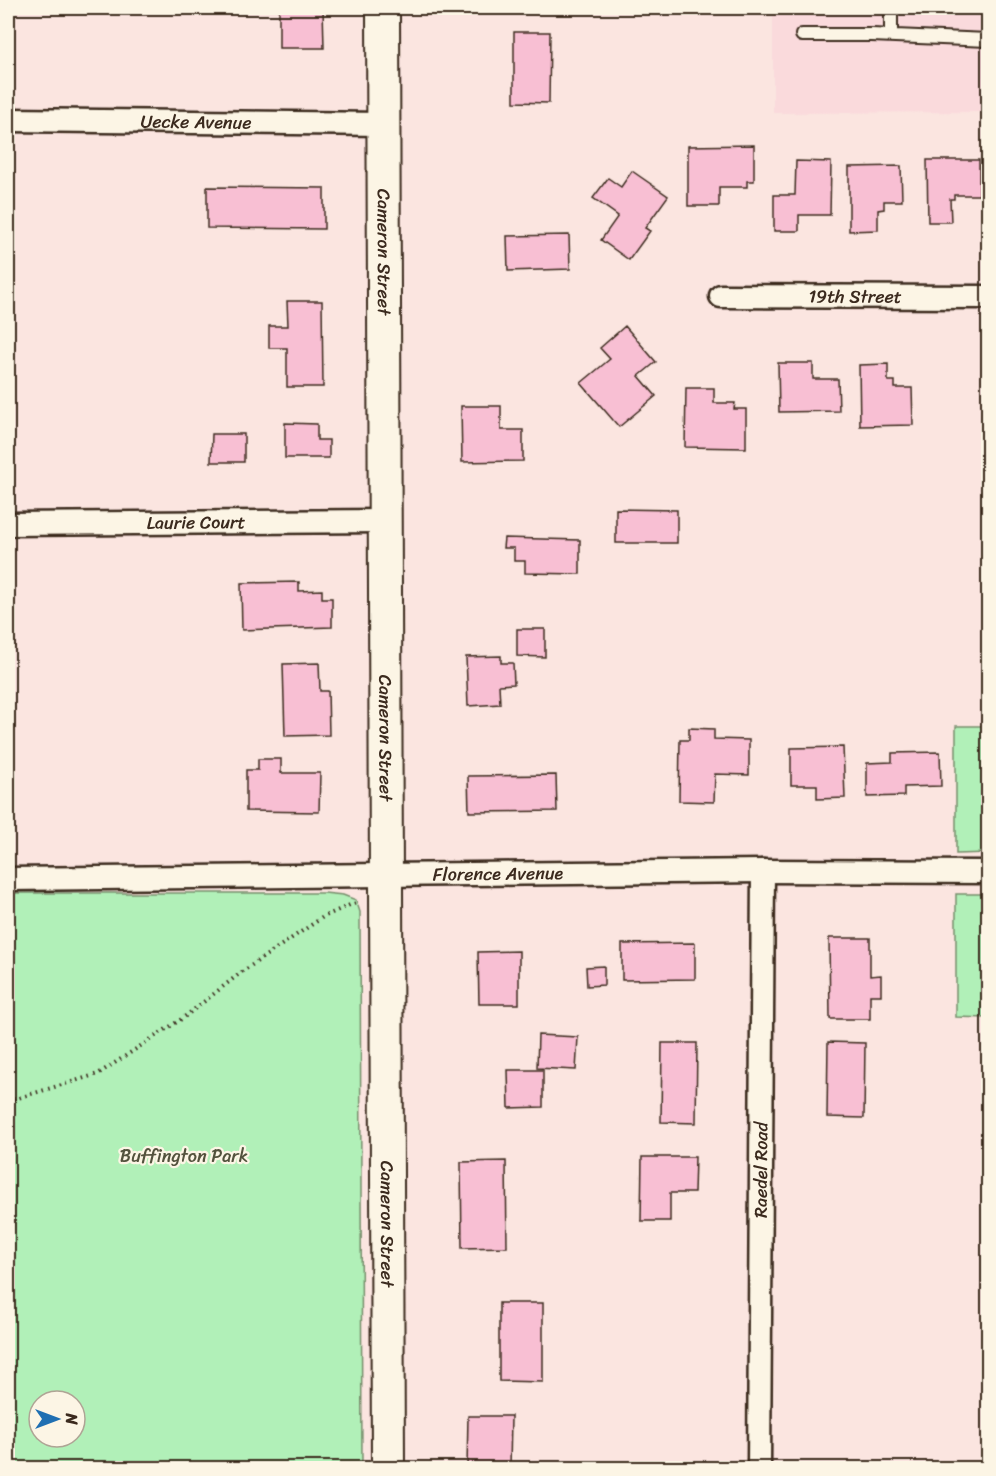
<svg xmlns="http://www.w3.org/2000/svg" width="996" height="1476" font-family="Sriracha,sans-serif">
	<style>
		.built { fill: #fadadc }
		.green { fill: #b1f0b8; stroke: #768d6b; stroke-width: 1.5; fill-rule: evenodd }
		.building { fill: #f8bfd3; stroke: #3b2a1e; stroke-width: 1.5 }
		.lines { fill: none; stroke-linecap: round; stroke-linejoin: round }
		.service-casing { stroke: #3b2a1e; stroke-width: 16 }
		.minor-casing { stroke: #3b2a1e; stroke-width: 27 }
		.secondary-casing { stroke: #3b2a1e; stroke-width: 36 }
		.path { stroke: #3b2a1e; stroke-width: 4; stroke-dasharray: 1.5 4.5; stroke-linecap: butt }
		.service { stroke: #fcf5e5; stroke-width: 12 }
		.minor { stroke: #fcf5e5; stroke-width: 22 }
		.secondary { stroke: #fcf5e5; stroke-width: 32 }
		.labels { text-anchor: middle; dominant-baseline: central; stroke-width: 4.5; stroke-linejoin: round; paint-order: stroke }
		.street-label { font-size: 18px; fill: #3b2a1e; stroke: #fcf5e5 }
		.park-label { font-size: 18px; fill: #53523d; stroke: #fcf5e5 }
	</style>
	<rect width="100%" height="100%" fill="#fbe5e0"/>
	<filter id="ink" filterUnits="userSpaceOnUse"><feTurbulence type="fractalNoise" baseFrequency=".0167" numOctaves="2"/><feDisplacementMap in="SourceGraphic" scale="12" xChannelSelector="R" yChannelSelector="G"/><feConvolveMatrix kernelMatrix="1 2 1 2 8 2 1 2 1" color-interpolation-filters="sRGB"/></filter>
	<g filter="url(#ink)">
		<path class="built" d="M 773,8 L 988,8 L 988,112 L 773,113 Z"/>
		<path class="green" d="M 956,726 L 988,726 L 988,853 L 956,854 Z
			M 8,893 L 324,893 L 343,895 L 356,900 L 360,912 L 362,1468 L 8,1468 ZM 39,1401 L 75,1401 L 75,1437 L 39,1437 Z
			M 956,894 L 988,894 L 988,1018 L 956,1017 Z"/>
		<path class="building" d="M 279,8 L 323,8 L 324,48 L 279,48 Z
			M 514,32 L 550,32 L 549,103 L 514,102 Z
			M 754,145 L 754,181 L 747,181 L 747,187 L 719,187 L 719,206 L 688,206 L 688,146 Z
			M 927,160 L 979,160 L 979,195 L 954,195 L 954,199 L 950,199 L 951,222 L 928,222 Z
			M 796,161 L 831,162 L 830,215 L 799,215 L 799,231 L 774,231 L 774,195 L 795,195 Z
			M 901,166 L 902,201 L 884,201 L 884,209 L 878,210 L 878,230 L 849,231 L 849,167 Z
			M 632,171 L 668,196 L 645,228 L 650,231 L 629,260 L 601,240 L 618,216 L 593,198 L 608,178 L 621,187 Z
			M 207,187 L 324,188 L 324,229 L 207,228 Z
			M 569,235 L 570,269 L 508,271 L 507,236 Z
			M 287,301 L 322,301 L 323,387 L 287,387 L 287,348 L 269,348 L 269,326 L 288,326 Z
			M 625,326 L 656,362 L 639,376 L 656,396 L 619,427 L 581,383 L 610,359 L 600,348 Z
			M 778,363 L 813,363 L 813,379 L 838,379 L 839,411 L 779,412 Z
			M 888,364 L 888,381 L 895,381 L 895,388 L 912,388 L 913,425 L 860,426 L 859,365 Z
			M 686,388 L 714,388 L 714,403 L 735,403 L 734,409 L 746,409 L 746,448 L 685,447 Z
			M 461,406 L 501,406 L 501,430 L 523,430 L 523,461 L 462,462 Z
			M 285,423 L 317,424 L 317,440 L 329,440 L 329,458 L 285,458 Z
			M 212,434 L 244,434 L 244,462 L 211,462 Z
			M 616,509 L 677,510 L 677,543 L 616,543 Z
			M 504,538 L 580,540 L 580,574 L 525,573 L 525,561 L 514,561 L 514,548 L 503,548 Z
			M 299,582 L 299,591 L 322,590 L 322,598 L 332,598 L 332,627 L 242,630 L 241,583 Z
			M 517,629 L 545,629 L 545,657 L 517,656 Z
			M 501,656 L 501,663 L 513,663 L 514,684 L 499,685 L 500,704 L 468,706 L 466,657 Z
			M 319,663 L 320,691 L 328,691 L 329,735 L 285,736 L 283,664 Z
			M 689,728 L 714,729 L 714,739 L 749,740 L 749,775 L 715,774 L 714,802 L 679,801 L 680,740 L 689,740 Z
			M 843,747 L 845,798 L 817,799 L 817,785 L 791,785 L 791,748 Z
			M 940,752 L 941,786 L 904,787 L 904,796 L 867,797 L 867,763 L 892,762 L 892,753 Z
			M 258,759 L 281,759 L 281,773 L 320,773 L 319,812 L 246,811 L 246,770 L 258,770 Z
			M 556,775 L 557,811 L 469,812 L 468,776 Z
			M 829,938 L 870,938 L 870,976 L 881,975 L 881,995 L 870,995 L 870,1019 L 830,1019 Z
			M 695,943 L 695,979 L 622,980 L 622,944 Z
			M 519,951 L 519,1004 L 479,1004 L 478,952 Z
			M 604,966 L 604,985 L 587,986 L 586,967 Z
			M 538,1035 L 578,1037 L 576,1070 L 537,1068 Z
			M 828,1042 L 865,1043 L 864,1118 L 827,1117 Z
			M 662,1043 L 697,1043 L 696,1123 L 661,1122 Z
			M 508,1070 L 543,1070 L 543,1107 L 509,1108 Z
			M 642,1157 L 695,1157 L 694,1193 L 670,1193 L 670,1221 L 641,1221 Z
			M 506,1161 L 507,1247 L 462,1248 L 461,1162 Z
			M 499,1303 L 543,1303 L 543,1382 L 499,1381 Z
			M 468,1416 L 511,1416 L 510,1468 L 467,1468 Z"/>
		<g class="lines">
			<defs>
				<path id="service" d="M 891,8 L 891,36
					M 802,35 L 872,35 L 988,40"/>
				<g id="minor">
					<path id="s1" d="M 8,120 L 384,124"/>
					<path id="s2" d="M 721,296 L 988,297"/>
					<path id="s3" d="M 8,524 L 384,521"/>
					<path id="s4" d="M 8,879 L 763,871 L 988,872"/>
					<path id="s5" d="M 759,1468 L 763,871"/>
				</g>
				<g id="secondary">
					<path id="s6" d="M 383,8 L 388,1468"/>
				</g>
			</defs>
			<use href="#service" class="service-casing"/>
			<use href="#minor" class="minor-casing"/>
			<use href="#secondary" class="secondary-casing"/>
			<path class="path" d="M 8,1101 L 98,1074 L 183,1018 L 243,971 L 323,917 L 352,904 L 358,903"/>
			<use href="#service" class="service"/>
			<use href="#minor" class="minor"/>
			<use href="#secondary" class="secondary"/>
		</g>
	</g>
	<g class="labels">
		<g class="street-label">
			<text stroke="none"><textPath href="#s1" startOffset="188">Uecke Avenue</textPath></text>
			<text stroke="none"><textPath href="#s6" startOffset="244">Cameron Street</textPath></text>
			<text stroke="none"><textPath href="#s2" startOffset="134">19th Street</textPath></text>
			<text stroke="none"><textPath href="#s3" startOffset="188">Laurie Court</textPath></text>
			<text stroke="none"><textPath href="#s6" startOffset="730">Cameron Street</textPath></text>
			<text stroke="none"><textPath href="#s4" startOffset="490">Florence Avenue</textPath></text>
			<text stroke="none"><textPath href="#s5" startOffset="298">Raedel Road</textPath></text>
			<text stroke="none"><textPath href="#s6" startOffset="1216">Cameron Street</textPath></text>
		</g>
		<g class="park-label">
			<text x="184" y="1156">Buffington Park</text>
		</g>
	</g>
	<rect width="996" height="1476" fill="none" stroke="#fcf5e5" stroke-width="30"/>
	<rect x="15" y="15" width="966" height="1446" fill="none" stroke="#3b2a1e" stroke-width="2" filter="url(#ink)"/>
	<g transform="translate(57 1419) rotate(90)"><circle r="28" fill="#fcf5e5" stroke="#afa495" stroke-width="1.5"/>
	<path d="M0-4.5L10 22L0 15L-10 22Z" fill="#1f6fb2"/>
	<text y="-9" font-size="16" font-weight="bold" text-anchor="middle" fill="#3b2a1e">N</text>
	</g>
</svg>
